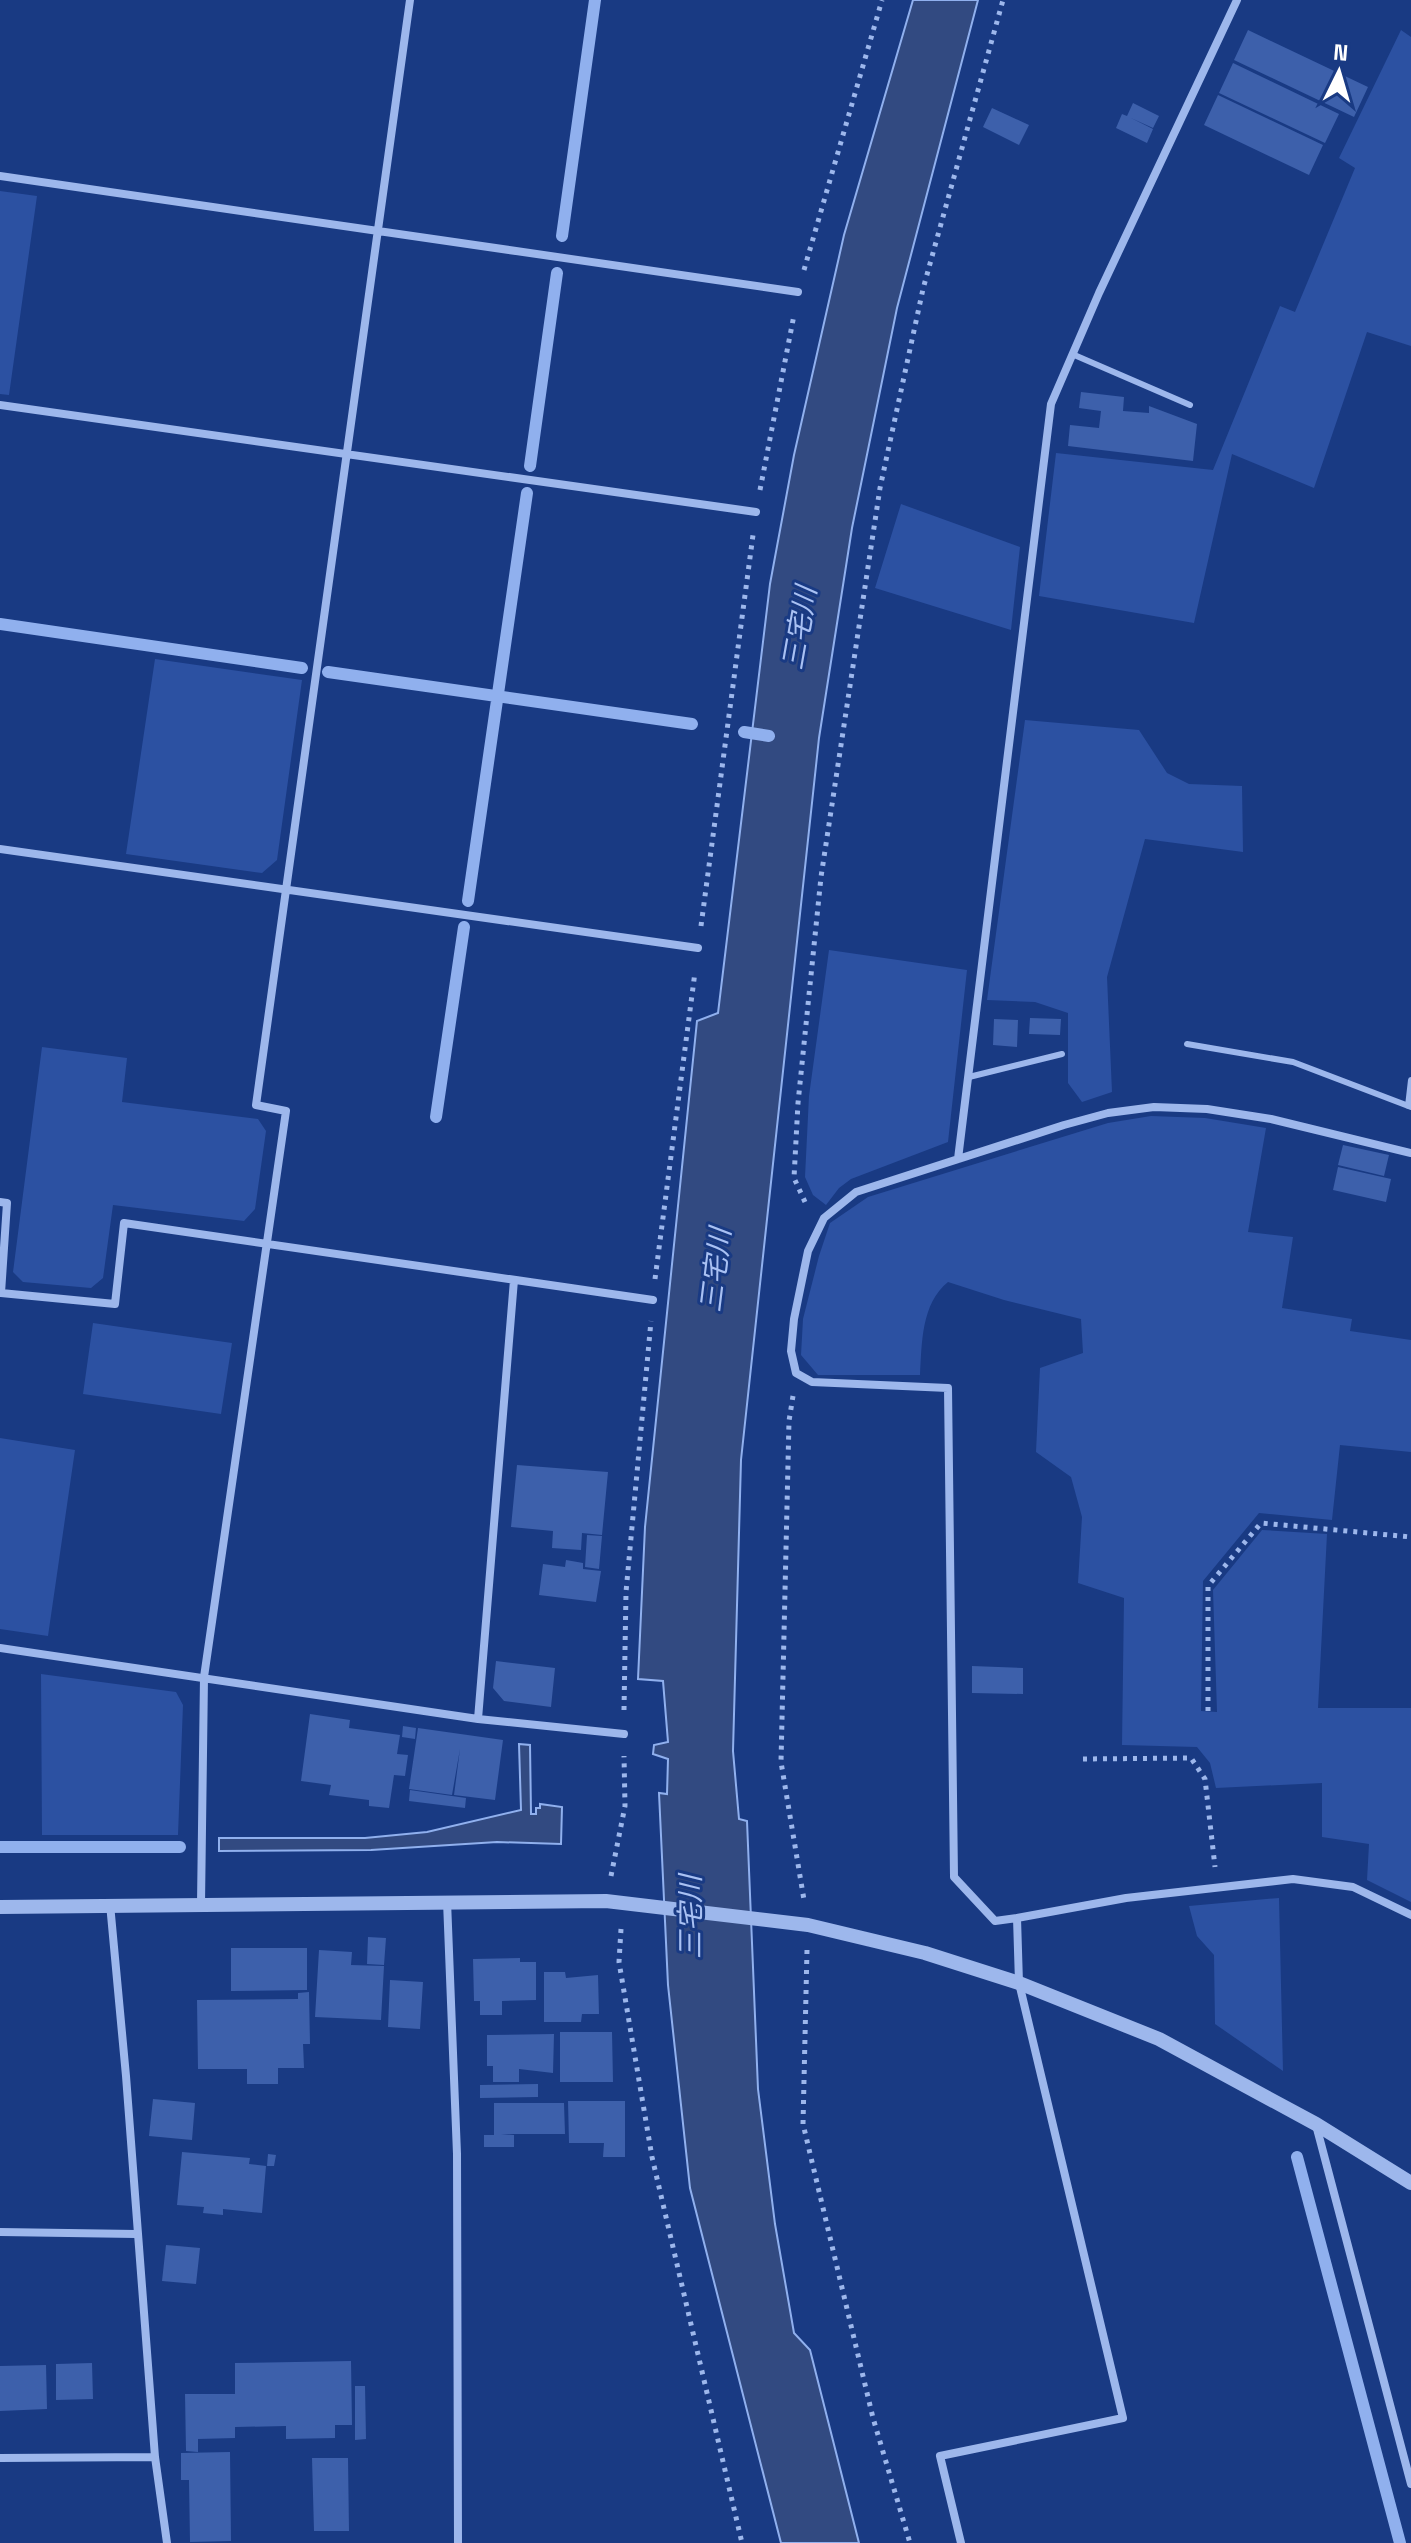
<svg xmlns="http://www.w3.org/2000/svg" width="1411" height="2543" font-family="'Space Grotesk','Noto Sans JP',sans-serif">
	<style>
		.green { fill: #2c51a2 }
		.water { fill: #324a81; stroke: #90b0ee; stroke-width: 2 }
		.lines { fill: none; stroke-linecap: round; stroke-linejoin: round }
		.stream { stroke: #90b0ee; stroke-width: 12 }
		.building { fill: #3d60ab }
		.path { stroke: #9db7ec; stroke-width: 5; stroke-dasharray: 4 6; stroke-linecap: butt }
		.service { stroke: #9db7ec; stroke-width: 6 }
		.minor { stroke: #9db7ec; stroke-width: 8 }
		.tertiary { stroke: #9db7ec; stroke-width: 14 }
		.labels { text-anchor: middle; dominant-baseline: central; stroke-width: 6; stroke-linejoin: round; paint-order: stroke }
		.water-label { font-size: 28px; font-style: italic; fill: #a9c1f3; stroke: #193a83 }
	</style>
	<rect width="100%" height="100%" fill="#193a83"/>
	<path class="green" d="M 1401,30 L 1411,37 L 1411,346 L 1367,332 L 1314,488 L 1232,454 L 1194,623 L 1039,596 L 1056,453 L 1213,470 L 1280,306 L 1295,312 L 1355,168 L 1339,158 Z
		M 0,191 L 37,196 L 9,395 L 0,394 Z
		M 901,504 L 1020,547 L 1011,630 L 875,588 Z
		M 155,659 L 302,680 L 277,860 L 262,873 L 126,854 Z
		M 1025,720 L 1139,730 L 1167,773 L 1189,784 L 1242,786 L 1243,852 L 1145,839 L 1107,977 L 1112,1092 L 1082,1102 L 1068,1083 L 1068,1013 L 1035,1002 L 987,1000 Z
		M 829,950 L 967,970 L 948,1142 L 851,1179 L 839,1188 L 826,1205 L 813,1195 L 805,1177 L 809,1096 Z
		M 42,1047 L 127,1058 L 122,1102 L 258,1119 L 266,1131 L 255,1209 L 244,1221 L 113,1205 L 103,1278 L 91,1288 L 23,1282 L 13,1272 Z
		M 1151,1116 L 1205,1118 L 1266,1128 L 1248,1232 L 1293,1237 L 1282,1308 L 1352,1319 L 1350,1331 L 1411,1340 L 1411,1452 L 1340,1445 L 1332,1520 L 1259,1513 L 1203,1581 L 1201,1711 L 1217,1712 L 1213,1590 L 1262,1530 L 1327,1534 L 1318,1708 L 1411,1708 L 1411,1902 L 1367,1880 L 1369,1844 L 1322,1837 L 1322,1783 L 1216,1788 L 1210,1763 L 1197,1747 L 1122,1745 L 1124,1598 L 1078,1583 L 1082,1517 L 1071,1477 L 1036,1452 L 1040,1368 L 1083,1353 L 1081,1319 L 1004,1300 L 948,1282 C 921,1304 922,1343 920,1375 L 818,1375 L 801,1355 L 803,1319 L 819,1256 L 830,1223 L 868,1197 L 1108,1123 Z
		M 93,1323 L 232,1343 L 221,1414 L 83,1394 Z
		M 0,1438 L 75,1450 L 48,1636 L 0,1629 Z
		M 41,1674 L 176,1692 L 183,1705 L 178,1835 L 42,1835 Z
		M 1279,1898 L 1283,2071 L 1215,2024 L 1214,1955 L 1197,1936 L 1189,1906 Z"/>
	<path class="water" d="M 913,0 L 978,0 L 897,308 L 852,528 L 819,738 L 741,1460 L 733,1751 L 739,1819 L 747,1821 L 758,2089 L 775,2224 L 794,2333 L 810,2350 L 859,2543 L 781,2543 L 690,2188 L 668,1985 L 659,1793 L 667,1794 L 668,1759 L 653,1754 L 654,1745 L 668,1742 L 663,1681 L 638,1679 L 645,1527 L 697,1021 L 718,1013 L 770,584 L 794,455 L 844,235 Z
		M 519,1744 L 530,1745 L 531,1814 L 536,1814 L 536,1808 L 540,1808 L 540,1804 L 562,1807 L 561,1844 L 497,1842 L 371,1850 L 219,1851 L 219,1838 L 365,1838 L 427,1832 L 521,1810 Z"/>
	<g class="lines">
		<path class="stream" d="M 562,236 L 595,0
			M 530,466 L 557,273
			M 0,624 L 302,668
			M 328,672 L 692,724
			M 744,732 L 769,736
			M 468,901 L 527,493
			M 436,1117 L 464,927
			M 0,1847 L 180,1847
			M 1297,2157 L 1400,2543"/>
	</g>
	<path class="building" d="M 1248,30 L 1368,87 L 1354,117 L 1234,60 Z
		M 1233,63 L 1339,114 L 1325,143 L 1219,93 Z
		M 1218,95 L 1323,145 L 1309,175 L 1204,125 Z
		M 1133,103 L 1159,116 L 1153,128 L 1131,118 L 1153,129 L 1147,143 L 1116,128 L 1122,114 L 1127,116 Z
		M 992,108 L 1029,125 L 1019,145 L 983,127 Z
		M 1081,392 L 1124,397 L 1123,411 L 1149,413 L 1149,406 L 1197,424 L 1193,461 L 1068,446 L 1070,425 L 1099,428 L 1101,411 L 1079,408 Z
		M 1030,1018 L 1061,1019 L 1060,1035 L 1029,1034 Z
		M 994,1019 L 1018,1020 L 1017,1047 L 993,1045 Z
		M 1343,1145 L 1389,1155 L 1384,1176 L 1338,1165 Z
		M 1338,1167 L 1391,1179 L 1386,1202 L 1333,1190 Z
		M 517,1465 L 608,1472 L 602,1535 L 582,1533 L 581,1550 L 552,1548 L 553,1531 L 511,1527 Z
		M 587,1535 L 602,1536 L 599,1569 L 585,1567 Z
		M 566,1560 L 583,1563 L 583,1569 L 601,1571 L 596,1602 L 539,1595 L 543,1564 L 565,1567 Z
		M 496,1661 L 555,1668 L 551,1707 L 504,1701 L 493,1688 Z
		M 972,1666 L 1023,1668 L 1023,1694 L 972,1693 Z
		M 310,1714 L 350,1720 L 349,1728 L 400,1735 L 397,1754 L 408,1755 L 405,1776 L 394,1775 L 389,1808 L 369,1806 L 369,1800 L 329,1795 L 331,1785 L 301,1781 Z
		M 403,1726 L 416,1728 L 415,1739 L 402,1737 Z
		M 418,1728 L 503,1740 L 495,1800 L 454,1795 L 460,1749 L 452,1795 L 409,1789 Z
		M 410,1790 L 466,1798 L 465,1808 L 409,1801 Z
		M 368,1937 L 386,1938 L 384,1965 L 367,1964 Z
		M 231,1948 L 307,1948 L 307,1990 L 231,1991 Z
		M 319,1950 L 352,1952 L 351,1965 L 384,1966 L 381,2020 L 315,2017 Z
		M 520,1958 L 520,1962 L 536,1962 L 536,2000 L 502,2001 L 502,2015 L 480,2015 L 480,2001 L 474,2001 L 473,1959 Z
		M 544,1972 L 565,1972 L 566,1978 L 598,1975 L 599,2014 L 582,2014 L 581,2022 L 544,2022 Z
		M 390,1980 L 423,1982 L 420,2029 L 388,2027 Z
		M 309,1992 L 310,2044 L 303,2044 L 304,2068 L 278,2068 L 278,2084 L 247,2084 L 247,2069 L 198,2069 L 197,2000 L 298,1999 L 298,1993 Z
		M 560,2032 L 612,2032 L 613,2082 L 560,2082 Z
		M 554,2034 L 553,2073 L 519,2069 L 519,2082 L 493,2082 L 493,2066 L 487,2066 L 487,2035 Z
		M 538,2084 L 538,2097 L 480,2098 L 480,2085 Z
		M 153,2099 L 195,2103 L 192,2140 L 149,2136 Z
		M 568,2101 L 625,2101 L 625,2157 L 603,2157 L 604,2143 L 569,2143 Z
		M 494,2103 L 564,2103 L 565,2134 L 501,2134 L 514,2135 L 514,2147 L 484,2147 L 484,2135 L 494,2135 Z
		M 182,2152 L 250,2158 L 249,2164 L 266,2166 L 262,2213 L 223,2209 L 223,2215 L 203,2213 L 204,2207 L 177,2205 Z
		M 268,2154 L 276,2155 L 274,2166 L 267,2166 Z
		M 166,2245 L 200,2248 L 196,2284 L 162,2281 Z
		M 351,2361 L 352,2425 L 335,2425 L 335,2438 L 286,2439 L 286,2426 L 235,2427 L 235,2438 L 198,2439 L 198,2452 L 186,2451 L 185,2394 L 235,2394 L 235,2363 Z
		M 92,2363 L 93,2399 L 56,2400 L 56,2364 Z
		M 46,2365 L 47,2409 L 0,2411 L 0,2366 Z
		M 355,2386 L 365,2386 L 366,2439 L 355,2440 Z
		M 230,2452 L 231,2541 L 190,2542 L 189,2480 L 181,2480 L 181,2453 Z
		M 312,2458 L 348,2458 L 349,2531 L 314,2531 Z"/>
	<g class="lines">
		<path class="path" d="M 804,270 L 882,0
			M 760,490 L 794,315
			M 701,926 L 753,535
			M 805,1202 L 794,1178 L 798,1103 L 821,877 L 880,488 L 923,289 L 1003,0
			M 655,1279 L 695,972
			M 793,1396 L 789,1421 L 781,1762 L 804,1900
			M 624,1710 L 626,1592 L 651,1321
			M 1208,1711 L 1208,1586 L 1261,1523 L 1411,1537
			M 1083,1759 L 1191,1758 L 1205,1779 L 1215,1867
			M 611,1876 L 625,1806 L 624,1756
			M 621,1929 L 619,1962 L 652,2157 L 742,2543
			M 807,1950 L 803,2124 L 873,2418 L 910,2543"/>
		<path class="service" d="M 1072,354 L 1190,405
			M 1187,1044 L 1293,1062 L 1411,1107
			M 969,1077 L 1062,1054
			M 1408,1106 L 1411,1080"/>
		<path class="minor" d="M 0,176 L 798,292
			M 0,405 L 756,512
			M 0,849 L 698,948
			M 958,1159 L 1051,404 L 1099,293 L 1237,0
			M 0,1202 L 7,1203 L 1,1293 L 115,1304 L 124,1223 L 653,1300
			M 0,1648 L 478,1719 L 624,1734
			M 478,1719 L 514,1280
			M 447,1901 L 457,2154 L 458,2543
			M 110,1904 L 126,2076 L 155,2457 L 167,2543
			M 201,1904 L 204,1677 L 286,1111 L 256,1105 L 410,0
			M 1017,1918 L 995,1921 L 954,1877 L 948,1388 L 812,1382 L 796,1373 L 791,1351 L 794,1319 L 808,1251 L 824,1218 L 856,1192 L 1064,1125 L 1108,1113 L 1154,1107 L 1207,1109 L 1271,1119 L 1411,1153
			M 1316,2125 L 1411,2484
			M 0,2232 L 136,2234
			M 0,2458 L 155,2457
			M 961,2543 L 940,2456 L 1123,2418 L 1019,1983 L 1017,1918 L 1126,1898 L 1293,1879 L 1353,1887 L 1411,1915"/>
		<path class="tertiary" d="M 0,1907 L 606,1901 L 808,1925 L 925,1953 L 1019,1983 L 1159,2039 L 1316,2124 L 1411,2183"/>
	</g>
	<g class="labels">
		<g class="water-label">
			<text transform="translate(799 628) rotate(-80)">三宅川</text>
			<text transform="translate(715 1270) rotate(-83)">三宅川</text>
			<text transform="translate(690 1917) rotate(-90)">三宅川</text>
		</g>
	</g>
	<g transform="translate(1339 72) rotate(5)" stroke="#193a83" stroke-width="6" paint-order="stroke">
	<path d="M0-6L14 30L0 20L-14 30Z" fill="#ffffff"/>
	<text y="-12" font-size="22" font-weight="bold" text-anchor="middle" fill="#ffffff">N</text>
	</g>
</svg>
